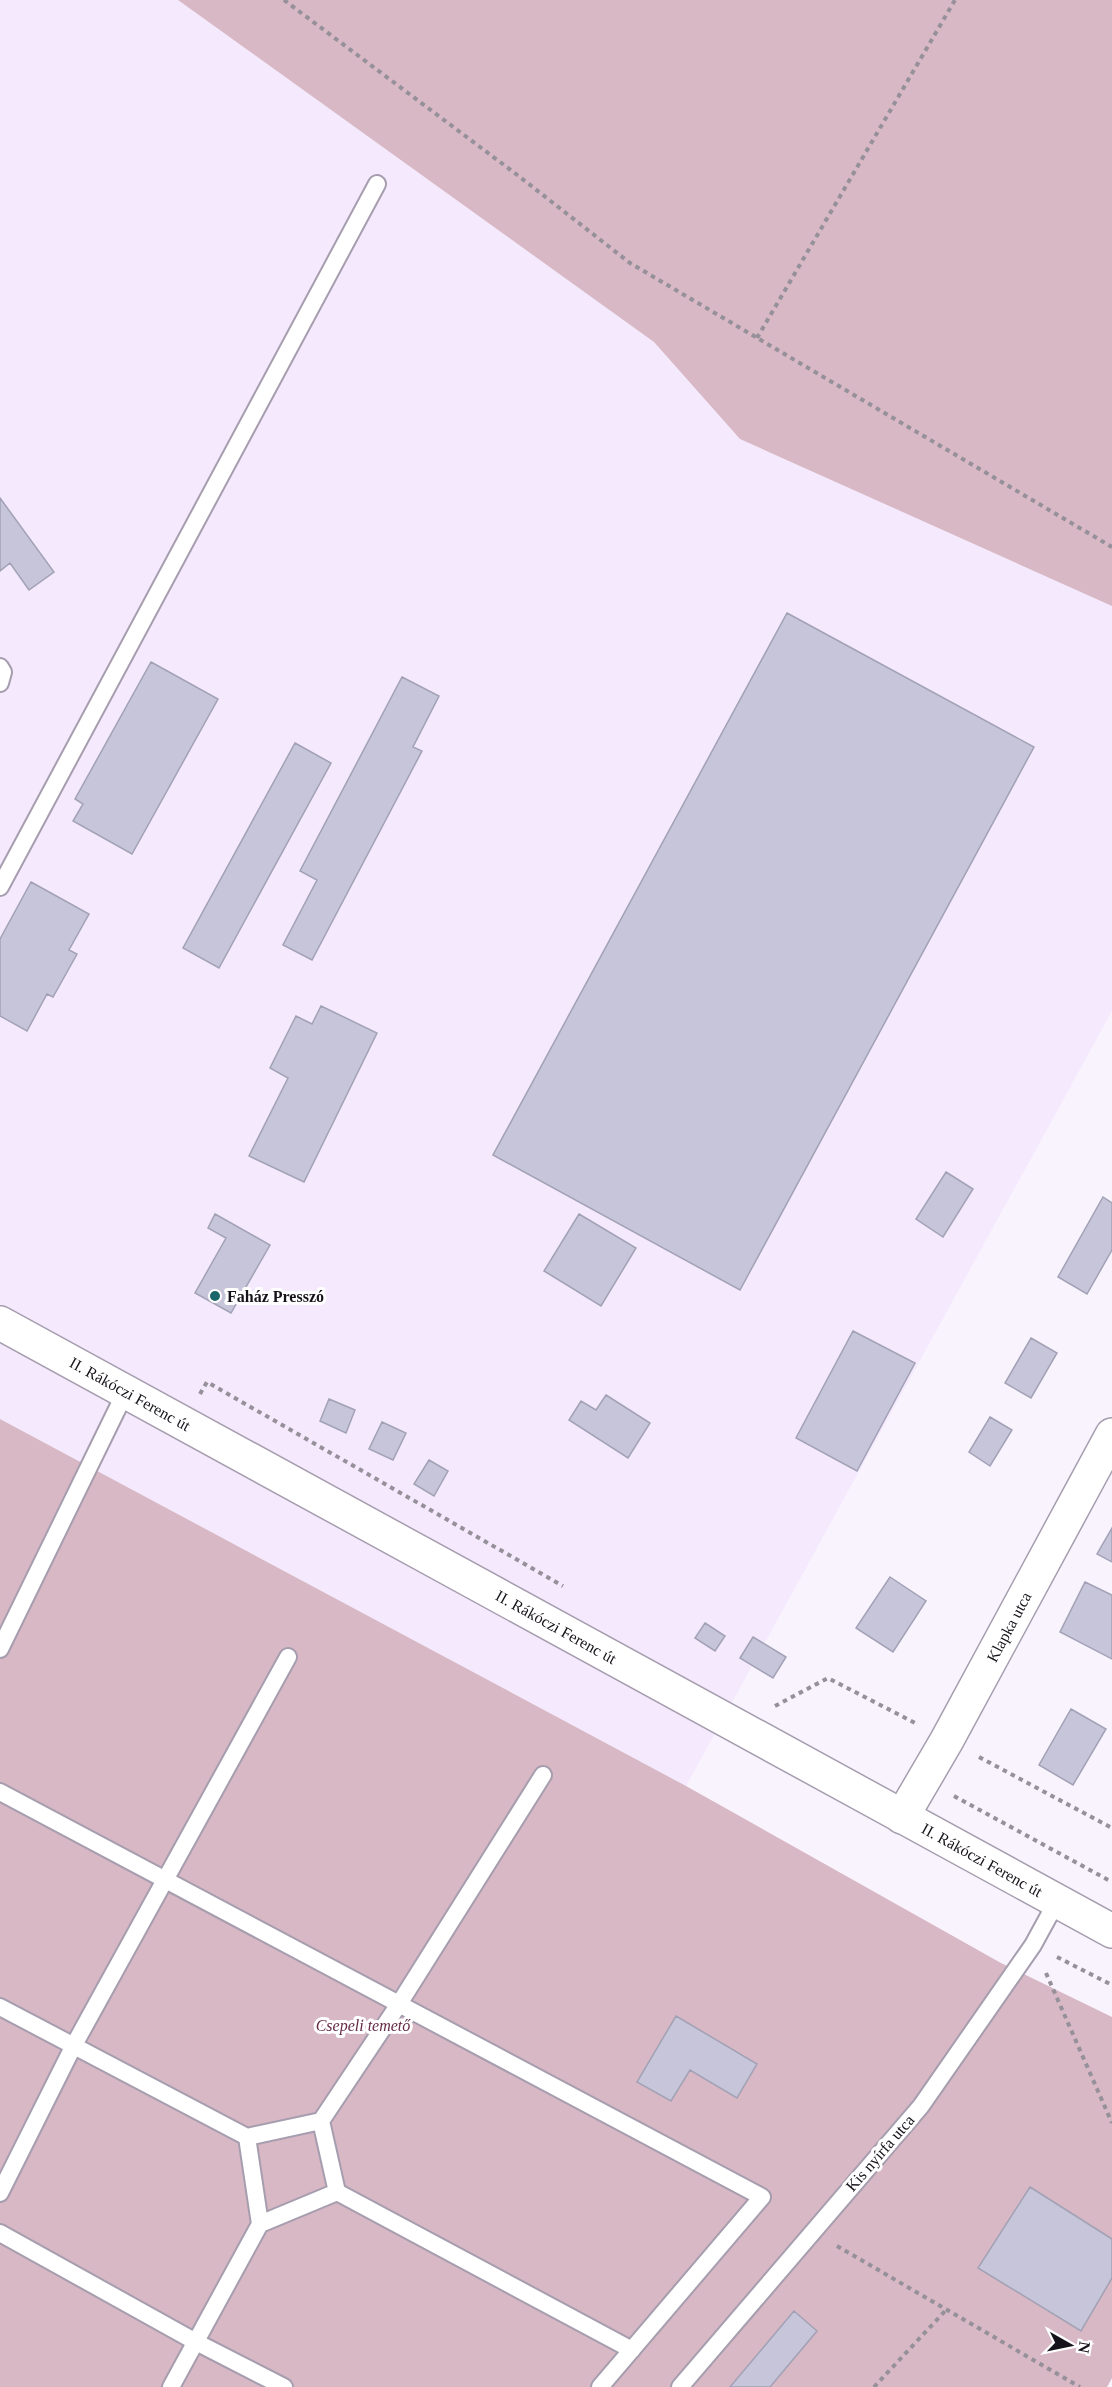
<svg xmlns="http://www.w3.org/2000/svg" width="1112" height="2387" font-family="'Times New Roman',serif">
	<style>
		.built { fill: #f4e9fd }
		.green { fill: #d7b8c4 }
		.building { fill: #c6c5d9; stroke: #a2a1b5; stroke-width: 1.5 }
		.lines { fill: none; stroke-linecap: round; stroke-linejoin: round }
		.service-casing { stroke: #a69dae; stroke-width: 20 }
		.minor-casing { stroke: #a69dae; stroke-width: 36 }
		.secondary-casing { stroke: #a69dae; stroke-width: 36 }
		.path { stroke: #95909a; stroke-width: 4; stroke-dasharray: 4.5 4.5; stroke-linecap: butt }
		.service { stroke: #fff; stroke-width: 16 }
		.minor { stroke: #fff; stroke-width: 33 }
		.secondary { stroke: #fff; stroke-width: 33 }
		.poi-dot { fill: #18666a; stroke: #fff; stroke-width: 2 }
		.labels { text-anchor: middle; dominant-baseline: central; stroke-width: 6; stroke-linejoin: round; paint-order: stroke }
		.poi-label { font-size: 16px; font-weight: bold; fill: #161219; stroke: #fff; text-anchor: start }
		.street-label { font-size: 16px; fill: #161219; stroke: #fff }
		.park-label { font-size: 16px; font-style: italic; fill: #652a46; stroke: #fff }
	</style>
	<rect width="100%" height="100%" fill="#f9f3fe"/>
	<path class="built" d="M 0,0 L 178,0 L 654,342 L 740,439 L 1112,606 L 1112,1011 L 686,1786 L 0,1419 Z"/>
	<path class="green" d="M 178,0 L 1112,0 L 1112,606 L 740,439 L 654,342 Z
		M 0,1419 L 686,1786 L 1001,1963 L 1112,2017 L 1112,2378 L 1107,2387 L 0,2387 Z"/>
	<path class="building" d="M 0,498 L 54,572 L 29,590 L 10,563 L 0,571 Z
		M 787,613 L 1034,747 L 740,1290 L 493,1155 Z
		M 151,662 L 218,699 L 132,854 L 73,821 L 83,804 L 75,799 Z
		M 402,677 L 439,696 L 413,747 L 422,751 L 312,960 L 283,945 L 317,880 L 300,871 Z
		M 295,743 L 331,763 L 219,968 L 183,948 Z
		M 31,882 L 89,914 L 69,950 L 77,954 L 53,997 L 47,994 L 27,1031 L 0,1016 L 0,939 Z
		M 321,1006 L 377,1033 L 304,1182 L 249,1156 L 288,1078 L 270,1068 L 296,1016 L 312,1024 Z
		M 946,1172 L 973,1189 L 943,1237 L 916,1219 Z
		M 1103,1197 L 1112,1203 L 1112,1250 L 1087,1294 L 1058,1277 Z
		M 215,1214 L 270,1245 L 231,1313 L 195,1293 L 226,1238 L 208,1228 Z
		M 579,1214 L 636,1248 L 601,1306 L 544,1271 Z
		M 853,1331 L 915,1363 L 857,1471 L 796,1438 Z
		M 1031,1338 L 1057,1353 L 1031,1398 L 1005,1383 Z
		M 606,1395 L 650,1423 L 628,1458 L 569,1420 L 581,1401 L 596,1410 Z
		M 329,1399 L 355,1410 L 346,1433 L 320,1421 Z
		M 990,1417 L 1012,1430 L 990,1466 L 969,1452 Z
		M 382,1422 L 406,1433 L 393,1460 L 369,1449 Z
		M 429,1460 L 448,1471 L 434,1496 L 414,1484 Z
		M 1112,1528 L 1112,1562 L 1097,1554 Z
		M 890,1577 L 926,1601 L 893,1652 L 856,1628 Z
		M 1085,1582 L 1112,1595 L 1112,1659 L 1060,1632 Z
		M 705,1623 L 725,1636 L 715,1651 L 695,1638 Z
		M 753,1637 L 786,1657 L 773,1678 L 740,1658 Z
		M 1071,1709 L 1106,1729 L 1073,1785 L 1039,1765 Z
		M 676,2016 L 757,2064 L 737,2098 L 690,2070 L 671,2101 L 637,2082 Z
		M 1030,2187 L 1112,2239 L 1112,2278 L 1081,2331 L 978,2268 Z
		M 794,2311 L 817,2331 L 770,2387 L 730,2387 Z"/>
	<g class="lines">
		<defs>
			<path id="service" d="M 0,667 L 3,672 L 0,683
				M 0,887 L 377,184
				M 0,1649 L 126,1391
				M 0,1792 L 762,2197 L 600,2387
				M 0,2007 L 247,2137
				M 337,2192 L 632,2350
				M 0,2193 L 74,2045 L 288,1657
				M 260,2224 L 247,2137 L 321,2121
				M 0,2233 L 196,2342 L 284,2387
				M 171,2387 L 260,2224 L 337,2192 L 321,2121 L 399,2004 L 543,1775
				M 680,2387 L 921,2106 L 1033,1945 L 1057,1901"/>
			<path id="minor" d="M 902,1817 L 947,1740 L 1112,1435"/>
			<path id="secondary" d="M 0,1323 L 1112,1931"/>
		</defs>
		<use href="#service" class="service-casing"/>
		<use href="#minor" class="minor-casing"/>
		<use href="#secondary" class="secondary-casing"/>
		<path class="path" d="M 284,0 L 516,174 L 630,263 L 1112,547
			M 757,338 L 955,0
			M 200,1394 L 207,1382 L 563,1586
			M 775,1706 L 828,1678 L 917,1724
			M 979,1757 L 1112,1828
			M 954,1796 L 1112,1882
			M 1057,1957 L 1112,1985
			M 1046,1973 L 1112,2123
			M 837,2246 L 1080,2387
			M 874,2387 L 947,2309"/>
		<use href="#service" class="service"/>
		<use href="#minor" class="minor"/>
		<use href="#secondary" class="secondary"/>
	</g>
	<circle class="poi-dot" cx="215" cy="1296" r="6"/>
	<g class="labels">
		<g class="poi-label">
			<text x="227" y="1296">Faház Presszó</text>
		</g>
		<g class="street-label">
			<text transform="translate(130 1394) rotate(29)">II. Rákóczi Ferenc út</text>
			<text transform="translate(556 1627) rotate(29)">II. Rákóczi Ferenc út</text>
			<text transform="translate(1009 1627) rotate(-62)">Klapka utca</text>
			<text transform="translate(982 1860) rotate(29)">II. Rákóczi Ferenc út</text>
			<text transform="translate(880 2153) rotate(-49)">Kis nyírfa utca</text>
		</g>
		<g class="park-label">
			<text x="363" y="2025">Csepeli temető</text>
		</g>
	</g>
	<g transform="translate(1070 2345) rotate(99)" stroke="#ffffff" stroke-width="4.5" paint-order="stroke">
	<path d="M0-4.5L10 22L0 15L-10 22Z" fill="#161219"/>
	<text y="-9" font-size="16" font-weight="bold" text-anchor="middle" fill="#161219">N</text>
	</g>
</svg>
